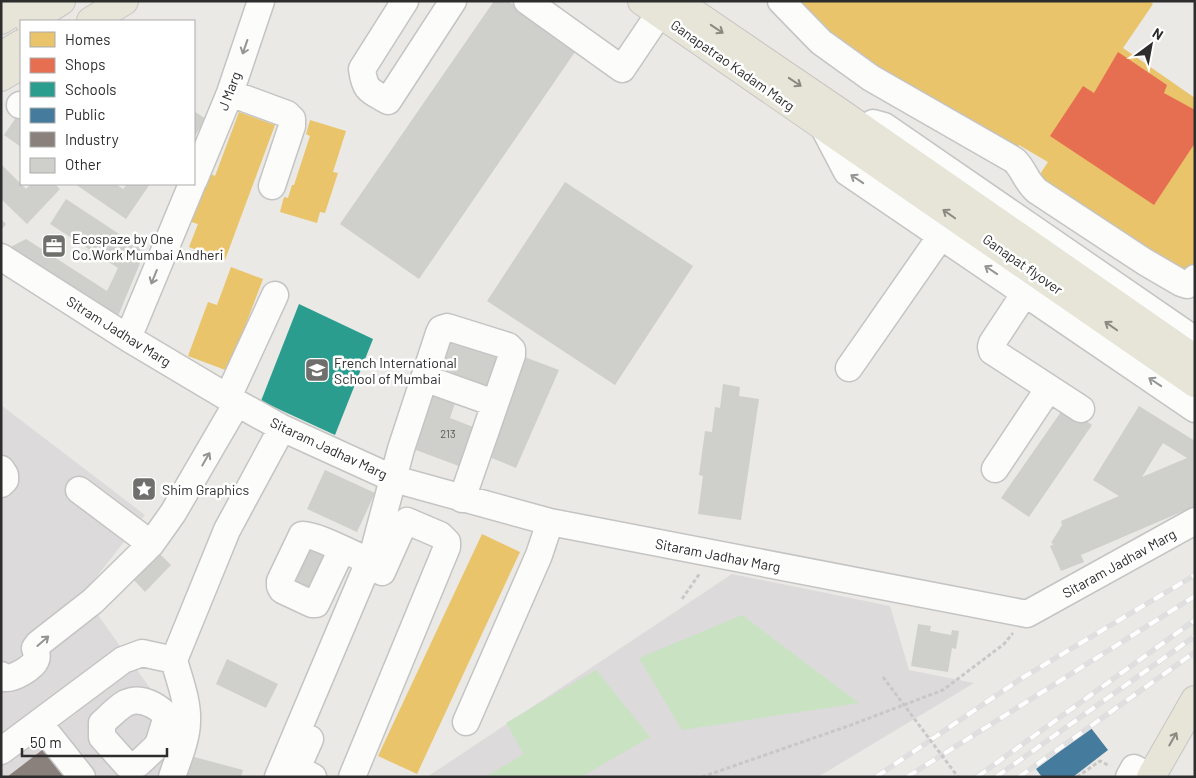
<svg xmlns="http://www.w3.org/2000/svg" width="1196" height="778" font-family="Barlow,sans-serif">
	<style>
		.industrial { fill: #dcdadb }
		.green { fill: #c9e2c2 }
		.homes { fill: #e9c46a }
		.shops { fill: #e76f51 }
		.schools { fill: #2a9d8f }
		.public { fill: #457b9d }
		.industry { fill: #8a817c }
		.building { fill: #cfcfcb; fill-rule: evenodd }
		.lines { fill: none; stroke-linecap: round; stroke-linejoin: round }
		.minor-casing { stroke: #c4c4c4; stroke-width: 29 }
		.major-casing { stroke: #c6c5c3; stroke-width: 30 }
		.path { stroke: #c8c8c8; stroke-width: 3; stroke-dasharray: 4 2.5; stroke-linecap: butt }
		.minor { stroke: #fcfcfb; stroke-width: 26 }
		.major { stroke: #e6e5d7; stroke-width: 28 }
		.rail-casing { stroke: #dfdfe0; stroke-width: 5.5 }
		.rail { stroke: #fff; stroke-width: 4; stroke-dasharray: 11; stroke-linecap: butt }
		.path-bridge { stroke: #c8c8c8; stroke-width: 3; stroke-dasharray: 4 2.5; stroke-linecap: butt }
		.oneway { stroke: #8a8982 }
		.oneway2 { stroke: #949494 }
		.labels { text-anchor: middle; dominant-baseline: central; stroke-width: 5; stroke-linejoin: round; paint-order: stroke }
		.number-label { font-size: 11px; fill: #575756 }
		.street-label { font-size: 14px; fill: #2d2d2d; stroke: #fff }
		.poi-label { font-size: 14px; fill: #2d2d2d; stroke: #fff; text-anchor: start }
	</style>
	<rect width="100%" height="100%" fill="#eae9e5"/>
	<path class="industrial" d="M 1,405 L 145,515 L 83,594 L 187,740 L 173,777 L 1,777 Z
		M 732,574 L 890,606 L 909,670 L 974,683 L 818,777 L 427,777 Z"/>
	<path class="green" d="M 742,615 L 859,703 L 682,730 L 639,658 Z
		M 596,670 L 650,737 L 581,777 L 485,777 L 524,754 L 506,723 Z"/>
	<path class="homes" d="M 785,1 L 1150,1 L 1153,4 L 1123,48 L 1195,98 L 1195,265 L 1186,280 L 1035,182 L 1048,162 L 1019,145 L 1011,156 L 827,39 Z
		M 239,112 L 275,125 L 225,260 L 189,247 L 198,224 L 191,222 L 209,173 L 215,176 Z
		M 310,120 L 346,131 L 333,172 L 338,173 L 325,213 L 320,212 L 317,223 L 280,212 L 284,197 L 288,198 L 292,185 L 294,185 L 310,136 L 306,134 Z
		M 231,267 L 263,279 L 228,371 L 188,356 L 208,302 L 217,305 Z
		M 482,534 L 520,552 L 417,774 L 378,756 Z"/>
	<path class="shops" d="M 1118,52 L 1167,85 L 1164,93 L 1195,110 L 1195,143 L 1154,205 L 1050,136 L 1083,86 L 1094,93 Z"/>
	<path class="schools" d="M 299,304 L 373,339 L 335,435 L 261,401 Z"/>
	<path class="public" d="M 1091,728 L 1108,750 L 1073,777 L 1042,777 L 1036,769 Z"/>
	<path class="industry" d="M 46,747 L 67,777 L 7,777 Z"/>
	<path class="building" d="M 494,1 L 508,1 L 577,49 L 419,279 L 340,224 Z
		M 194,111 L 206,119 L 194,137 Z
		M 17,116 L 21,119 L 21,147 L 4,135 Z
		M 1,164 L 26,189 L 31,184 L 55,184 L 60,189 L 27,224 L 1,199 Z
		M 565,182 L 693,266 L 615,385 L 487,301 Z
		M 75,184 L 116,184 L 123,189 L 127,184 L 150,184 L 126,219 Z
		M 66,199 L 145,251 L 116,321 L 3,251 L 26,239 L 107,291 L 118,268 L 50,224 Z
		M 1,219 L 6,224 L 1,230 Z
		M 442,339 L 506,355 L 491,392 L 453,377 L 454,373 L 435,366 Z
		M 522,356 L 559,370 L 516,468 L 487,456 Z
		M 723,384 L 740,387 L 739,396 L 759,399 L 741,520 L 698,514 L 703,476 L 699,475 L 705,431 L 712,432 L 715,407 L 720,408 Z
		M 431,391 L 456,400 L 450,418 L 481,430 L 467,469 L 405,446 Z
		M 1065,406 L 1092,425 L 1029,517 L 1001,498 Z
		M 1139,406 L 1195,441 L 1195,506 L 1081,555 L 1084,562 L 1061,571 L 1050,546 L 1054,544 L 1051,543 L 1062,525 L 1061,521 L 1119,496 L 1093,480 ZM 1163,443 L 1187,458 L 1142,477 Z
		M 325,470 L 375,493 L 357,532 L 307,509 Z
		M 306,539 L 336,553 L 314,600 L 284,586 Z
		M 159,553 L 171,565 L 145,592 L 133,579 Z
		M 918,624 L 931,626 L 930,631 L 951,635 L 952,630 L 959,631 L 956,649 L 952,648 L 948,672 L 911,666 Z
		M 227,659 L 278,684 L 266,708 L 216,684 Z
		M 183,754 L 243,770 L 241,777 L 178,777 Z"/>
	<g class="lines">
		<defs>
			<path id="minor" d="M 405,1 L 362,69 C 365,91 369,90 388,101 L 453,1
				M 527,1 L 622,69 L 659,14
				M 781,1 L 821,42 L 871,78 L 1014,160 C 1024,169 1026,182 1037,191 L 1145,262 L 1181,283 L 1187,285 L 1192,282 L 1195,278
				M 230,93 L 287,114 L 292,119 L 292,126 L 272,186
				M 20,105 L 21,105
				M 873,123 L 884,126 L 1195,340
				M 824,128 L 847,172 L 1195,409
				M 194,180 L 230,93 L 261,1
				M 1,257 L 128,338 L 237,403 L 282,428 L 394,479 L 550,522 L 1027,614 L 1195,521
				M 1025,293 L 992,343 L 991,347 L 992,351 L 1081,409
				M 128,338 L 192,184
				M 849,368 L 941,236
				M 424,378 L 494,403
				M 228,397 L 275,295
				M 1,469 L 5,475 L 5,480 L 1,484
				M 995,469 L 1049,388
				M 79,490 L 151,544
				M 342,549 L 316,604 L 312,604 L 282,590 L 280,586 L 280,581 L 302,535 C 313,533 356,556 369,561
				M 1,675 L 5,678 C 13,679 33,668 36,660 C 38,656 36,652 35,648 L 38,644 L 93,601 L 151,544 L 173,513 L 237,403
				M 167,716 L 159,742 L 156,747 L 139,763 L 134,766 L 127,765 L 102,737 L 102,723 C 109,717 118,707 126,703 C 149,692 170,719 186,732
				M 466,722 L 539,555 L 550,522
				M 39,723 L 82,777
				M 310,739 L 298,766 L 300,770 L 313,777
				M 1,751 L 123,660 L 142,653 L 174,660 L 227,530 L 282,428
				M 172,777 C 178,759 187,739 187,721 C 188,701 179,679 174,660
				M 278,777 L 374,550 L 401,449 L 439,333 L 441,329 L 447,327 L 508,346 L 512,350 L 512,355 L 462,499
				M 352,777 L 447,547 L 447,542 L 440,535 L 407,521 L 403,525 L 382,572
				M 1129,777 L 1134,768 L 1149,777"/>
			<path id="major" d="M 642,1 L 1195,383
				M 676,1 L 839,112 L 1195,359
				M 1,20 L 32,1
				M 29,21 L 61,1
				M 91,21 L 124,1
				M 1,56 L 21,44
				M 1,77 L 21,65
				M 1151,777 L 1195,700"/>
		</defs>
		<use href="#minor" class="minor-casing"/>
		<use href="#major" class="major-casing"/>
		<path class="path" d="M 682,599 L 700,573
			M 702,777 L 851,725 L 943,690 L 1004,644 L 1013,633
			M 1077,777 L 1100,761 L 1110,766"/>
		<use href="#minor" class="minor"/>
		<use href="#major" class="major"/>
		<defs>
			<path id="rail" d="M 876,777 L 1022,678 L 1195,575
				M 907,777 L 1195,596
				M 977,777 L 1195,620
				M 996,777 L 1195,636
				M 1019,777 L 1195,652"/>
		</defs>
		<use href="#rail" class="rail-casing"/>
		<use href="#rail" class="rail"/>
		<path class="path-bridge" d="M 883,677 L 958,777"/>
	</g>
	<defs><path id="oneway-shaft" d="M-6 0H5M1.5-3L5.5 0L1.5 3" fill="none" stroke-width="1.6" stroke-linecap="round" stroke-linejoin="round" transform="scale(1.25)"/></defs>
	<g class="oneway">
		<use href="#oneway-shaft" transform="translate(717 29) rotate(34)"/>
		<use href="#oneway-shaft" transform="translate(795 82) rotate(34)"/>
		<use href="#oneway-shaft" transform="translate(949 214) rotate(-145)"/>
		<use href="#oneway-shaft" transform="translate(1111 326) rotate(-145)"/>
		<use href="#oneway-shaft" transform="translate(1173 739) rotate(-60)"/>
	</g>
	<g class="oneway2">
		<use href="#oneway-shaft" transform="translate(245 47) rotate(109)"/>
		<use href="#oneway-shaft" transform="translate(857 179) rotate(-146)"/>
		<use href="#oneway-shaft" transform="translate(991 270) rotate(-146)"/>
		<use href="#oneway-shaft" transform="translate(154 277) rotate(112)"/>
		<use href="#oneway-shaft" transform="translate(1155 382) rotate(-146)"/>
		<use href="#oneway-shaft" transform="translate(206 459) rotate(-60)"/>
		<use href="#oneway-shaft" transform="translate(43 641) rotate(-41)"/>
	</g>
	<defs>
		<symbol id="office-square" viewBox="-11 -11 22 22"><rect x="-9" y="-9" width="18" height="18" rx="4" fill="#6f6f6d" stroke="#fff"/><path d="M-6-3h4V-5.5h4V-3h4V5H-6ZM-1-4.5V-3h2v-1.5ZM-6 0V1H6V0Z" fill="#fff"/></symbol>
		<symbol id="school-square" viewBox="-11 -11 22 22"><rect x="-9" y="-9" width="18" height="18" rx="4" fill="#6f6f6d" stroke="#fff"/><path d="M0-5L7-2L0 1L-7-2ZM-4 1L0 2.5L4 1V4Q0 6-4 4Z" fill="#fff"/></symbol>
		<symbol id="sight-square" viewBox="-11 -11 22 22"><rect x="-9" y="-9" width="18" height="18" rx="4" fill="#6f6f6d" stroke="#fff"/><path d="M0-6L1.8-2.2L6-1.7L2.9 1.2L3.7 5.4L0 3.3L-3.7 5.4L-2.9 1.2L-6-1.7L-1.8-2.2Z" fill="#fff"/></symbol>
	</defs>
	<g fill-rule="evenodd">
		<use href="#office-square" x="40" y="232" width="28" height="28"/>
		<use href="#school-square" x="303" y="356" width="28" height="28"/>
		<use href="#sight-square" x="130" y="475" width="28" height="28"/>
	</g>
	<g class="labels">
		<g class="number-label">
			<text x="448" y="433">213</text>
		</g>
		<g class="street-label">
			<text transform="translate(733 65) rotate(35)">Ganapatrao Kadam Marg</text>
			<text transform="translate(229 91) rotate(-69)">J Marg</text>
			<text transform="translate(1023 264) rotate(35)">Ganapat flyover</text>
			<text transform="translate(119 331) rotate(32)">Sitram Jadhav Marg</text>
			<text transform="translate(329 448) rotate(25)">Sitaram Jadhav Marg</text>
			<text transform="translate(718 555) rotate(11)">Sitaram Jadhav Marg</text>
			<text transform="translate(1119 563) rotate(-29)">Sitaram Jadhav Marg</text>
		</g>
		<g class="poi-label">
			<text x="72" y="238">Ecospaze by One<tspan x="72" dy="16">Co.Work Mumbai Andheri</tspan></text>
			<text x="334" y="362">French International<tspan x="334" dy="16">School of Mumbai</tspan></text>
			<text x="162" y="489">Shim Graphics</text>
		</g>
	</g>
	<rect width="1196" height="778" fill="none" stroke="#2d2d2d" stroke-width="5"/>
	<rect x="20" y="20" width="175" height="165" fill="#ffffff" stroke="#ababab"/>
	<rect x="30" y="32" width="25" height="15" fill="#e9c46a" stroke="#ababab"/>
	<text x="65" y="45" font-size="15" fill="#2d2d2d">Homes</text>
	<rect x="30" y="58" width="25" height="15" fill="#e76f51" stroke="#ababab"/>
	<text x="65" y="70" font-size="15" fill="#2d2d2d">Shops</text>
	<rect x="30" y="82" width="25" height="15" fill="#2a9d8f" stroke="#ababab"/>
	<text x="65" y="95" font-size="15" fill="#2d2d2d">Schools</text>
	<rect x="30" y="108" width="25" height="15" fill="#457b9d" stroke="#ababab"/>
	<text x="65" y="120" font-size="15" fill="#2d2d2d">Public</text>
	<rect x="30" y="132" width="25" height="15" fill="#8a817c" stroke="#ababab"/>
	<text x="65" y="145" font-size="15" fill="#2d2d2d">Industry</text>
	<rect x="30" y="158" width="25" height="15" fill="#cfcfcb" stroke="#ababab"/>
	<text x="65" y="170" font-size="15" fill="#2d2d2d">Other</text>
	<g transform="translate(1151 45) rotate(32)" stroke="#ffffff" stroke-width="4" paint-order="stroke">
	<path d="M0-4L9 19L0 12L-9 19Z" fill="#2d2d2d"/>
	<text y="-8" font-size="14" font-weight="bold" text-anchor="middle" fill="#2d2d2d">N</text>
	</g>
	<path d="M22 748v8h145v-8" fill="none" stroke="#2d2d2d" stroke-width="2.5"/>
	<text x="30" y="748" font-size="15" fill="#2d2d2d" stroke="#ffffff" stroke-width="4" paint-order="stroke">50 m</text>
</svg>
